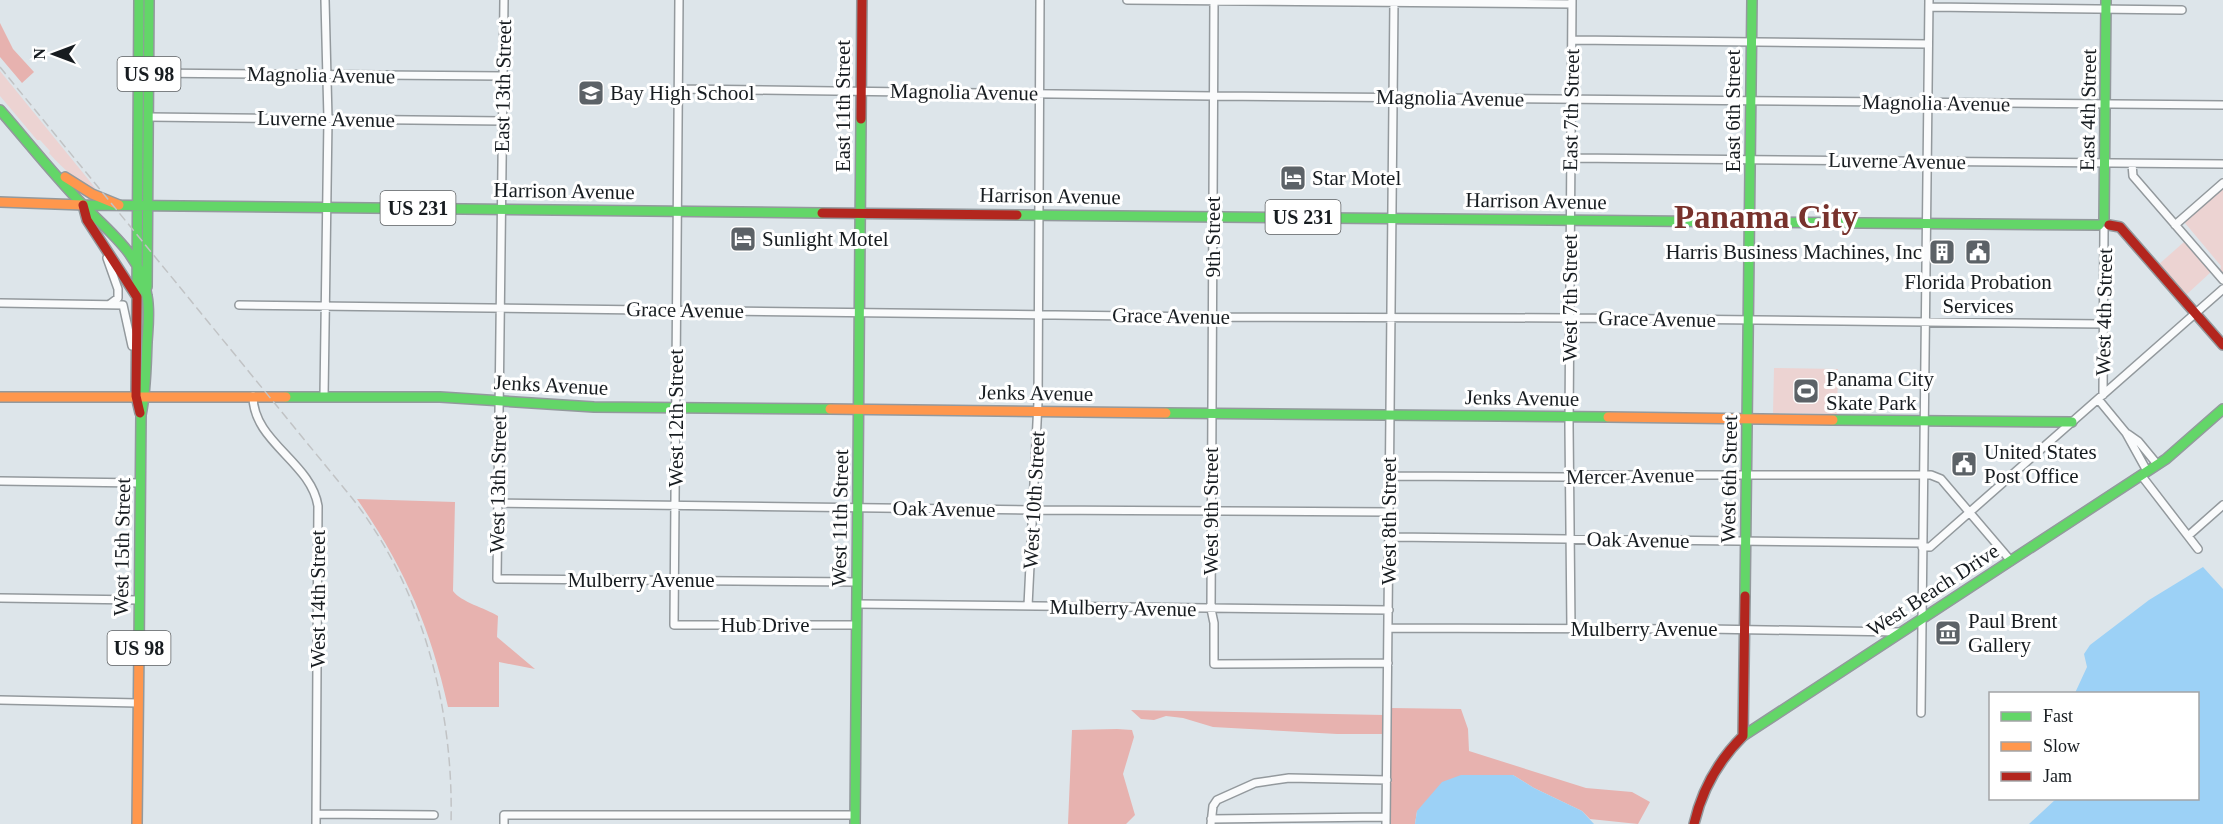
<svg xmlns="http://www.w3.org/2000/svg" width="2223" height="824" font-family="'Times New Roman',serif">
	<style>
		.green { fill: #ecd3d2 }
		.forest { fill: #e7b2af }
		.water { fill: #9cd1f6 }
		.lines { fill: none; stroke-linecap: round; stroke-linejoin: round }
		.street-casing { stroke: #93999d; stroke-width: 10 }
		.fast-casing { stroke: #93999d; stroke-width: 12 }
		.slow-casing { stroke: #93999d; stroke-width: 12 }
		.jam-casing { stroke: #93999d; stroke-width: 12 }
		.street { stroke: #fafbfc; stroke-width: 7 }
		.fast { stroke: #63d668; stroke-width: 9 }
		.slow { stroke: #ff974d; stroke-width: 9 }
		.jam { stroke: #b3261e; stroke-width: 9 }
		.rail { stroke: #c1c3c5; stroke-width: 1.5; stroke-dasharray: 9 4.5; stroke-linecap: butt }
		.labels { text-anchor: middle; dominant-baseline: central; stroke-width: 6; stroke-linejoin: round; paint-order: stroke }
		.shield { fill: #fff; stroke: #5d6063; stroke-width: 1.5 }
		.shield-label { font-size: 20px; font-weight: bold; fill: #171c20 }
		.street-label { font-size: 21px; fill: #171c20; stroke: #fff }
		.poi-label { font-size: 21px; fill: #171c20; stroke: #fff; text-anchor: start }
		.town-label { font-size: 33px; font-weight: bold; fill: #78322c; stroke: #fff }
	</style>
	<rect width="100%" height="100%" fill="#dde5ea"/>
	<path class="green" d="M 0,71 L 88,179 L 99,193 C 78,181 65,171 49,153 L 50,151 L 40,140 L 37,140 L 0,96 Z
		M 2223,187 L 2223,273 L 2220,270 L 2221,266 L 2185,223 L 2186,219 Z
		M 2184,242 L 2211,272 L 2186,295 L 2158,265 Z
		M 1774,368 L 1838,369 L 1837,414 L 1773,413 Z"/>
	<path class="forest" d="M 0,23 L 13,49 L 34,72 L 22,83 L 0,57 Z
		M 357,499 L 455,502 L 453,591 C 461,602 485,608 498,616 L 497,637 L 535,669 L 499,662 L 499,707 L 448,707 C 430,626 404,567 357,499 Z
		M 1391,708 L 1461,709 L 1468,729 L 1469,751 L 1586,788 L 1632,792 L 1650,802 L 1638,824 L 1590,819 L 1582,811 L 1534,788 L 1513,775 L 1417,811 L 1415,824 L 1389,824 Z
		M 1131,710 L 1384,715 L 1384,734 L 1337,734 L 1213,727 L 1183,718 L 1166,716 L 1154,720 L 1141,719 Z
		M 1117,729 L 1132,730 L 1134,737 L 1123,774 L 1135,815 L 1126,824 L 1068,824 L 1072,730 Z"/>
	<path class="water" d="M 2203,567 L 2223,589 L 2223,824 L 2029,824 L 2056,799 L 2198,798 L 2198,694 L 2075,693 L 2087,667 L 2084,654 L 2090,645 L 2149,600 Z
		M 1461,775 L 1513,775 L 1534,788 L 1582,811 L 1594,824 L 1415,824 L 1417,811 L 1442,782 Z"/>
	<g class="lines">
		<defs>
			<path id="street" d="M 504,0 L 497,579 L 857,582
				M 679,0 L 674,625 L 857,625
				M 1127,0 L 1572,4
				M 1214,0 L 1211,609 L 1214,623 L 1214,664 L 1388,663
				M 1929,7 L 2182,10
				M 1572,40 L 1928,44
				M 146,73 L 503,76
				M 678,89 L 1213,96 L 2223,105
				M 148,117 L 503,121
				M 1571,158 L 2223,164
				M 2132,164 L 2133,176 L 2223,280
				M 2175,225 L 2223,183
				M 107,258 L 118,289 L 118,298 L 110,304
				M 0,303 L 123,305 L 132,346
				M 239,305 L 1212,317 L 1569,318 L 2103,324
				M 2103,395 L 2104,230
				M 253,396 C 253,442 311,462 318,506 L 316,824
				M 324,397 L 328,119 L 325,0
				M 2098,399 L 2126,433 L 2147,471
				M 2128,434 L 2138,441 L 2157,464
				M 2141,475 L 2198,549
				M 1390,476 L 1565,477 L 1569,475 L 1931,475 L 1941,479 L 2011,561
				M 0,481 L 140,483
				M 498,503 L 1033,510 L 1390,512
				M 2188,536 L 2223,505
				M 1390,537 L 1922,543
				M 1922,547 L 1930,547 L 2223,289
				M 0,598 L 139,600
				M 857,604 L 1389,610
				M 1028,606 L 1038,402 L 1040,0
				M 1389,628 L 1707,629 L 1900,632
				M 1571,628 L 1569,426 L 1572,0
				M 0,700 L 138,703
				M 1921,713 L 1929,0
				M 316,814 L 434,815
				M 1211,819 L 1386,817
				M 504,824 L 504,815 L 855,815
				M 1211,824 L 1213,806 L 1217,800 L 1255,783 L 1289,778 L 1387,780
				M 1386,824 L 1394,0"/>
			<path id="fast" d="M 0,110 C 27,141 53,174 82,204 C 108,231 142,255 147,296 C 150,311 148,326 147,342 C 146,366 146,391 141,415 L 139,649
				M 83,205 L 822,213
				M 1017,215 L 1750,222
				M 2104,220 L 2106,0
				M 1750,222 L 2099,225
				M 147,287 L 149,0
				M 137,297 L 139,0
				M 286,397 L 440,397 L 594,407 L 830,409
				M 1166,413 L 1608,417
				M 1833,420 L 2072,422
				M 1745,596 L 1752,0
				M 1743,736 L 2166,459 L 2223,409
				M 855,824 L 861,119"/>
			<path id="slow" d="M 65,177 L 92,194 L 119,205
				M 0,202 L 83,205
				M 0,397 L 286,397
				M 830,409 L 1166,413
				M 1608,417 L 1833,420
				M 137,824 L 139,649"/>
			<path id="jam" d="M 861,119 L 862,0
				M 83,205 L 87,220 L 137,297 L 136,396 L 140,413
				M 822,213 L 1017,215
				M 2109,225 L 2120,227 L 2223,345
				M 1694,824 C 1702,789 1718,761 1743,736 L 1745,596"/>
		</defs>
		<use href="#street" class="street-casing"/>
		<use href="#fast" class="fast-casing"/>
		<use href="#slow" class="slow-casing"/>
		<use href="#jam" class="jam-casing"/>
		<use href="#street" class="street"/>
		<use href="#fast" class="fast"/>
		<use href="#slow" class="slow"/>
		<use href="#jam" class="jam"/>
		<path class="rail" d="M 0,67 L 352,498 C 423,589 454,709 451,824"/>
	</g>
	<defs>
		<symbol id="school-square" viewBox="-11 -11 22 22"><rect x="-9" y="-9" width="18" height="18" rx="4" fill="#5c6267" stroke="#fff"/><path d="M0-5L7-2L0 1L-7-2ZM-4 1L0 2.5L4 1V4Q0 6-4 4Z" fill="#fff"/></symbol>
		<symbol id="hotel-square" viewBox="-11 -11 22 22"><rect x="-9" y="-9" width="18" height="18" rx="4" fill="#5c6267" stroke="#fff"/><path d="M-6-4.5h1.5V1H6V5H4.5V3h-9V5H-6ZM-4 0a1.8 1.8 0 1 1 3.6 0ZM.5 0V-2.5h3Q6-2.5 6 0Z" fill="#fff"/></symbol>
		<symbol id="building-square" viewBox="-11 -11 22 22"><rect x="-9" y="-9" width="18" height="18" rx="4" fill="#5c6267" stroke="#fff"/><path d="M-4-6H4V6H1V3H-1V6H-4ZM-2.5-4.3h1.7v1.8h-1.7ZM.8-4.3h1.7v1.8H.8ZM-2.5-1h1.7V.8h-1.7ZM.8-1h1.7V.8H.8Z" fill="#fff"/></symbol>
		<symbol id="civic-square" viewBox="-11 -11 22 22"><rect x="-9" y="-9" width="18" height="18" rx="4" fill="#5c6267" stroke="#fff"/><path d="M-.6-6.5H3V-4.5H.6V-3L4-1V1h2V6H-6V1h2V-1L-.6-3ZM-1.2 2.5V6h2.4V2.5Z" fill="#fff"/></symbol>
		<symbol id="stadium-square" viewBox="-11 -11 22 22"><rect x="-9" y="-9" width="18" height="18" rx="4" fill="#5c6267" stroke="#fff"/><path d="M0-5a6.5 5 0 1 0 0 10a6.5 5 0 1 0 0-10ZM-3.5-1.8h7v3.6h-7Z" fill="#fff"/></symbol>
		<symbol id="museum-square" viewBox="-11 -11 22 22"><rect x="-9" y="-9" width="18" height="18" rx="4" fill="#5c6267" stroke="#fff"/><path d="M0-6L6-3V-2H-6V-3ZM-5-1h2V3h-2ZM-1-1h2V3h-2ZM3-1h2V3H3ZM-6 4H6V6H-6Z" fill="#fff"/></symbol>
	</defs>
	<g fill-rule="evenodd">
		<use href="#school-square" x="576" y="78" width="30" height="30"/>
		<use href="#hotel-square" x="1278" y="163" width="30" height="30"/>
		<use href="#hotel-square" x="728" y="224" width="30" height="30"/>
		<use href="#building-square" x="1927" y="237" width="30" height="30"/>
		<use href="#civic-square" x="1963" y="237" width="30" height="30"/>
		<use href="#stadium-square" x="1791" y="376" width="30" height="30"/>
		<use href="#civic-square" x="1949" y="449" width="30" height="30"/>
		<use href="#museum-square" x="1933" y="618" width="30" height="30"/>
	</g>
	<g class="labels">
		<g class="shield">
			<rect x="117.5" y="57" width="63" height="34" rx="4.5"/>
			<rect x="380.5" y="191" width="75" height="34" rx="4.5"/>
			<rect x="1265.5" y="200" width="75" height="34" rx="4.5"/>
			<rect x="107.5" y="631" width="63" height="34" rx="4.5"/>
		</g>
		<g class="shield-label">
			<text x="149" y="74">US 98</text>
			<text x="418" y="208">US 231</text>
			<text x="1303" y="217">US 231</text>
			<text x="139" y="648">US 98</text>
		</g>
		<g class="street-label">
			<text transform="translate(321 75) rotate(1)">Magnolia Avenue</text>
			<text transform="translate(503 86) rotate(-89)">East 13th Street</text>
			<text transform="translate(964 92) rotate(1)">Magnolia Avenue</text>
			<text transform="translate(1450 98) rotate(1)">Magnolia Avenue</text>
			<text transform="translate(1936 103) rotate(1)">Magnolia Avenue</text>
			<text transform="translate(843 106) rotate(-90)">East 11th Street</text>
			<text transform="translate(1571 110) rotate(-89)">East 7th Street</text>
			<text transform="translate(2088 110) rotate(-89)">East 4th Street</text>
			<text transform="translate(1733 111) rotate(-90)">East 6th Street</text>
			<text transform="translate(326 119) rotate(1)">Luverne Avenue</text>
			<text transform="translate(1897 161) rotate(1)">Luverne Avenue</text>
			<text transform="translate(564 191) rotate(1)">Harrison Avenue</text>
			<text transform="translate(1050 196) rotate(1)">Harrison Avenue</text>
			<text transform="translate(1536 201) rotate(1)">Harrison Avenue</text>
			<text transform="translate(1213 237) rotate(-90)">9th Street</text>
			<text transform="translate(1570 298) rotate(-90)">West 7th Street</text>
			<text transform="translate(685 310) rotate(1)">Grace Avenue</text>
			<text transform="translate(2104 312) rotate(-89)">West 4th Street</text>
			<text transform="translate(1171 316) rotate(1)">Grace Avenue</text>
			<text transform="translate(1657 319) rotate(1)">Grace Avenue</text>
			<text transform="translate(551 385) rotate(3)">Jenks Avenue</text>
			<text transform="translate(1036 393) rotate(1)">Jenks Avenue</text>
			<text transform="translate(1522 398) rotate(1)">Jenks Avenue</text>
			<text transform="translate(676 418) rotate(-90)">West 12th Street</text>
			<text transform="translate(1630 476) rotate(-1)">Mercer Avenue</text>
			<text transform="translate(1729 479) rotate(-89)">West 6th Street</text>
			<text transform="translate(498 484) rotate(-89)">West 13th Street</text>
			<text transform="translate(1034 500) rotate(-87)">West 10th Street</text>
			<text transform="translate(944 509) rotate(1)">Oak Avenue</text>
			<text transform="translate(1211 511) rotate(-90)">West 9th Street</text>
			<text transform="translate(840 518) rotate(-89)">West 11th Street</text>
			<text transform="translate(1389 521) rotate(-90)">West 8th Street</text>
			<text transform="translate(1638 540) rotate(1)">Oak Avenue</text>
			<text transform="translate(122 547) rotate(-89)">West 15th Street</text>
			<text x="641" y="580">Mulberry Avenue</text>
			<text transform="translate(1933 590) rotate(-33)">West Beach Drive</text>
			<text transform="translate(318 599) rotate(-90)">West 14th Street</text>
			<text transform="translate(1123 608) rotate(1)">Mulberry Avenue</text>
			<text x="765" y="625">Hub Drive</text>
			<text x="1644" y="629">Mulberry Avenue</text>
		</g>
		<g class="poi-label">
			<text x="610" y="93">Bay High School</text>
			<text x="1312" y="178">Star Motel</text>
			<text x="762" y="239">Sunlight Motel</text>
			<text x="1922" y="252" text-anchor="end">Harris Business Machines, Inc</text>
			<text x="1978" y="282" text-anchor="middle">Florida Probation<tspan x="1978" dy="24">Services</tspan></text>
			<text x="1826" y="379">Panama City<tspan x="1826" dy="24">Skate Park</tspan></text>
			<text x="1984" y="452">United States<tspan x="1984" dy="24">Post Office</tspan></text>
			<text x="1968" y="621">Paul Brent<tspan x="1968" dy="24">Gallery</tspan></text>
		</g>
		<g class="town-label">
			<text x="1766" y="217">Panama City</text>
		</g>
	</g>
	<rect x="1989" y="692" width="210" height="108" fill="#ffffff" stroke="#a2a4a6" stroke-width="1.5"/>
	<rect x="2001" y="712" width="30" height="9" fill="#63d668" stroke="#a2a4a6" stroke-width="1.5"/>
	<text x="2043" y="722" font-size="18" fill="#171c20">Fast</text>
	<rect x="2001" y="742" width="30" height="9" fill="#ff974d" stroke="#a2a4a6" stroke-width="1.5"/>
	<text x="2043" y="752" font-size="18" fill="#171c20">Slow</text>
	<rect x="2001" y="772" width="30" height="9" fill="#b3261e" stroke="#a2a4a6" stroke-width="1.5"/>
	<text x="2043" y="782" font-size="18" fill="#171c20">Jam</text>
	<g transform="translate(54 54) rotate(270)" stroke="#ffffff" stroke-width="4.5" paint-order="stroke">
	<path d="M0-4.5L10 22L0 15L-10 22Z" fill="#171c20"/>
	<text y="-9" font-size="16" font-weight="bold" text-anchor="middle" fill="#171c20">N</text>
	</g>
</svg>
